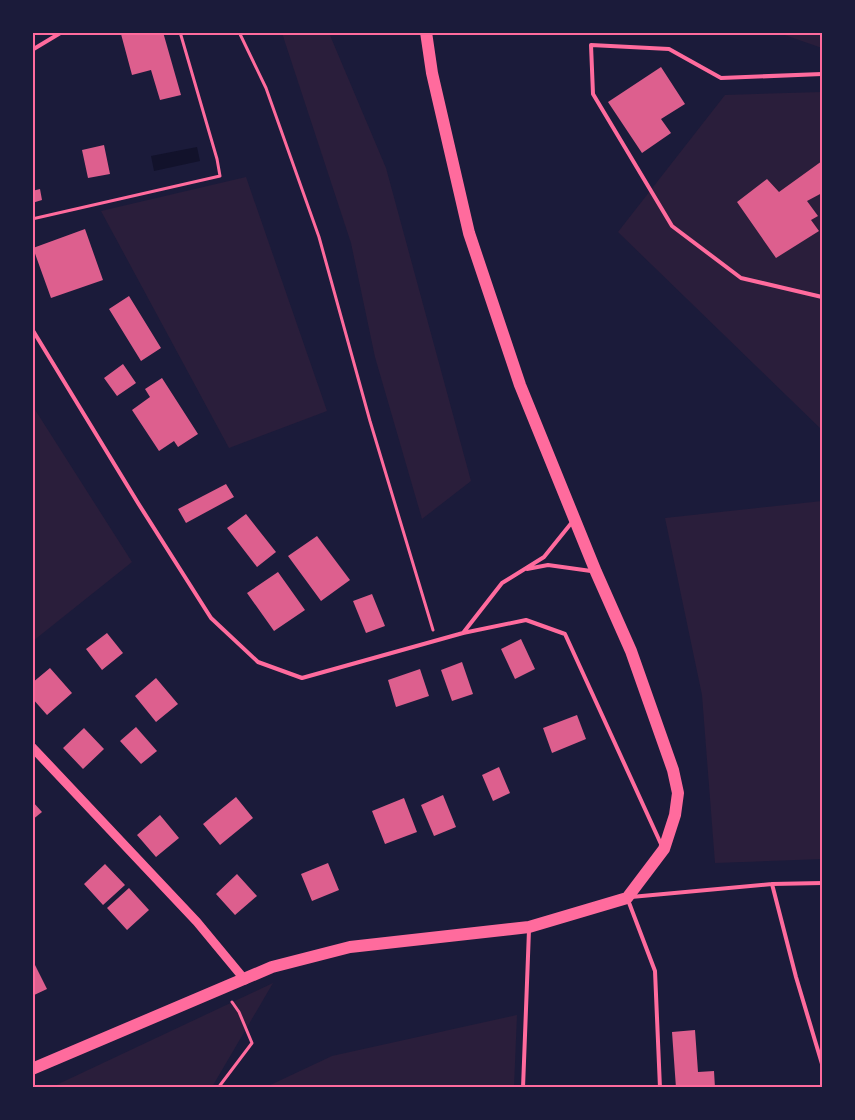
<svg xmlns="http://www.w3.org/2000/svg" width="855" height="1120" font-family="'Roboto Condensed',sans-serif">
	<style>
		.green { fill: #2a1e3b }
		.water { fill: #12122b }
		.building { fill: #dd5f8e }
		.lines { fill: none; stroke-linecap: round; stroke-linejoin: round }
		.path { stroke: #ff6b9d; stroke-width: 3 }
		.service { stroke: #ff6b9d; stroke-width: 4 }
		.tertiary { stroke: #ff6b9d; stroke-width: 9 }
		.primary { stroke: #ff6b9d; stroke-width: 12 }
		.neatline { fill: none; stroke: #ff6b9d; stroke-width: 2 }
	</style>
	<rect width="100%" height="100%" fill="#1b1b3a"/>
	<path class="green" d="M 282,33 L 329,33 L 386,168 L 471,481 L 422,519 L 375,357 L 351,243 Z
		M 779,33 L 822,33 L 822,48 Z
		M 822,92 L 822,430 L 618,232 L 725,95 Z
		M 246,177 L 327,411 L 229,448 L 101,211 Z
		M 32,405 L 132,562 L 33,641 L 32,641 Z
		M 822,501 L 822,859 L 715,863 L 702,695 L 665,518 Z
		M 273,983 L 212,1087 L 52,1087 Z
		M 517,1015 L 514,1087 L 266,1087 L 332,1056 Z"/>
	<path class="water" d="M 197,147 L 200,161 L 154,171 L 151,156 Z"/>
	<path class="building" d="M 125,32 L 163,32 L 181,95 L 160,100 L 151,70 L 132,75 L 121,34 Z
		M 661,67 L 685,104 L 661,119 L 671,133 L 642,153 L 608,102 Z
		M 104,145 L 110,174 L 88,178 L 82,150 Z
		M 822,161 L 822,193 L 807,201 L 818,216 L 811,220 L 819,231 L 776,258 L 737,202 L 767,179 L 779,192 Z
		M 40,189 L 42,200 L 32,203 L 32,191 Z
		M 85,229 L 103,280 L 51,298 L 33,248 Z
		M 129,296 L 161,348 L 141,361 L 109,309 Z
		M 123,364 L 136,383 L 117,396 L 104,378 Z
		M 162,378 L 198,434 L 178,447 L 174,441 L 159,451 L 132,410 L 150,397 L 145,389 Z
		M 226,484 L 234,497 L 186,523 L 178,509 Z
		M 246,514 L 276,552 L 257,567 L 227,528 Z
		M 317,536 L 350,580 L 321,601 L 288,556 Z
		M 278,572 L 305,610 L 274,631 L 247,593 Z
		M 372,594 L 385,626 L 366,633 L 353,601 Z
		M 107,633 L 123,653 L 102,670 L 86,649 Z
		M 521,639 L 535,669 L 515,679 L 501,649 Z
		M 462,662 L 473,694 L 452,701 L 441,670 Z
		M 50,668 L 72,693 L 47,715 L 32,698 L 32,683 Z
		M 420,669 L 429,696 L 396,707 L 388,680 Z
		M 156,678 L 178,704 L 156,722 L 135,696 Z
		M 577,715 L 586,739 L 552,753 L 543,728 Z
		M 136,727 L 157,751 L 141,764 L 120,741 Z
		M 84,728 L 104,749 L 83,769 L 63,748 Z
		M 499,767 L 510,793 L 493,801 L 482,775 Z
		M 443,795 L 456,827 L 434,836 L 421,805 Z
		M 236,797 L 253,818 L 220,845 L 203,824 Z
		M 404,798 L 417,832 L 385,844 L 372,811 Z
		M 32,801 L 42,812 L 32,820 Z
		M 160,815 L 179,838 L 156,857 L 137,835 Z
		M 328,863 L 339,890 L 312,901 L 301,874 Z
		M 105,864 L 125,885 L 103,905 L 84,884 Z
		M 237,874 L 257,896 L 235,915 L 216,894 Z
		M 129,888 L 149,910 L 127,930 L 107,908 Z
		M 32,963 L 34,963 L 47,989 L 32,996 Z
		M 695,1030 L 698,1072 L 714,1071 L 715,1088 L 676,1088 L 672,1032 Z"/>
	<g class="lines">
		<path class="path" d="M 239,32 L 266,88 L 319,237 L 370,421 L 433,630
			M 32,219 L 220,176 L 217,159 L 180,32
			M 218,1088 L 252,1043 L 239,1012 L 232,1002"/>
		<path class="service" d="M 32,50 L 62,32
			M 822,74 L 721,78 L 669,49 L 591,45 L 593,94 L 672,226 L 741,278 L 822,297
			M 32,329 L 138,503 L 211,618 L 258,662 L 302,678 L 463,633 L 526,620 L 565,634 L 661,844
			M 527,569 L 548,565 L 591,571
			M 463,633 L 502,583 L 544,557 L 573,521
			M 772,884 L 796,977 L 822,1064
			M 631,897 L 772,884 L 822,883
			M 628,900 L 655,971 L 660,1088
			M 523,1088 L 529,930"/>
		<path class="tertiary" d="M 32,747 L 197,922 L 245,980"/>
		<path class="primary" d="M 32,1069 L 272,967 L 350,947 L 529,927 L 627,898 L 664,849 L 675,815 L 678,793 L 673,770 L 631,651 L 596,572 L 520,385 L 469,233 L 432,73 L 426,32"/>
	</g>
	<rect width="855" height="1120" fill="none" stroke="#1b1b3a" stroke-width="68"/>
	<rect x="34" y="34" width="787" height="1052" class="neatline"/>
</svg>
